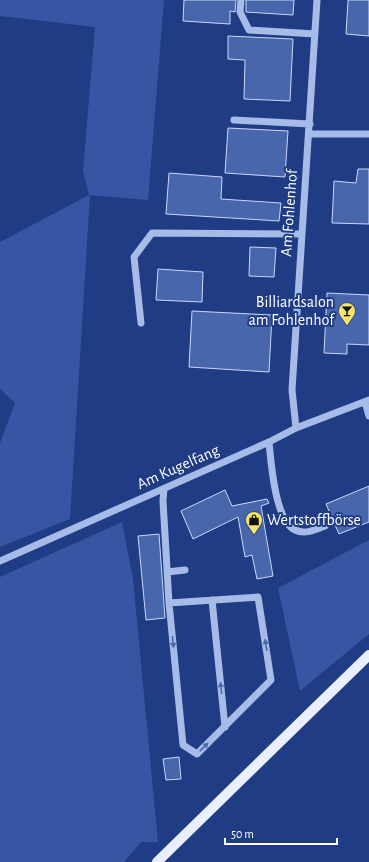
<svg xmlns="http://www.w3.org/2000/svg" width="369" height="862" font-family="'Alegreya Sans',sans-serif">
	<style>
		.green { fill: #3656a3 }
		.building { fill: #4866ac; stroke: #cbd8f7 }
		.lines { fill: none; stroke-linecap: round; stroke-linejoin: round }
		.minor { stroke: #a7bbe9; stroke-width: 7 }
		.major { stroke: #eaeffe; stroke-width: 10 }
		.oneway { fill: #4f68a7 }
		.labels { text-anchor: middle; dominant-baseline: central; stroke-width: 4; stroke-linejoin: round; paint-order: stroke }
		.street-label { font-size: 16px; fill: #fff; stroke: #203c84 }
		.poi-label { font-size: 16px; fill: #fff; stroke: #203c84; text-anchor: end }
	</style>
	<rect width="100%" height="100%" fill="#203c84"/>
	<path class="green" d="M 0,0 L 164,0 L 148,200 L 90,195 L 70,519 L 0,547 L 0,443 L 15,403 L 0,389 L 0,242 L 89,195 L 83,171 L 95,27 L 0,16 Z
		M 122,522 L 133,579 L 158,842 L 141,842 L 124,862 L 0,862 L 0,577 Z
		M 369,540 L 369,634 L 300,691 L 278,588 Z"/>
	<path class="building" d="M 184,0 L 236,0 L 235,12 L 230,11 L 230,24 L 183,21 Z
		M 246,0 L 294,0 L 293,15 L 246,12 Z
		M 348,0 L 369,0 L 369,36 L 346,34 Z
		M 228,36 L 293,39 L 290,101 L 244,99 L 245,60 L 228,59 Z
		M 228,128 L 288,131 L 285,177 L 225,173 Z
		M 358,169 L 369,169 L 369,224 L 332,223 L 334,181 L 356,183 Z
		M 169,173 L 222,177 L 221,199 L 281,203 L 279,221 L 166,214 Z
		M 250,247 L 276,248 L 274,277 L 249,276 Z
		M 158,269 L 203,272 L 202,302 L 156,300 Z
		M 327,293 L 369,295 L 369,345 L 347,344 L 347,354 L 324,353 Z
		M 192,311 L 272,315 L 269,372 L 189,367 Z
		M 369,486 L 369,522 L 339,534 L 326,504 Z
		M 225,490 L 232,506 L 267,499 L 269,503 L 261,506 L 273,576 L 257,579 L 252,555 L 245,557 L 238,517 L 193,539 L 181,511 Z
		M 159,534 L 165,618 L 146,620 L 138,536 Z
		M 179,757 L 181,779 L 166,780 L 163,759 Z"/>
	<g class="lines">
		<path class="minor" d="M 241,0 L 240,12 L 249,30 L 315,34
			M 234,120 L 310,124
			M 309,134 L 369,134
			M 141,323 L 134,257 L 152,233 L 301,234
			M 365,402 L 369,416
			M 296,428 L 292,390 L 317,0
			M 269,442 C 271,462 275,521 295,530 C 305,535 315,530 325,526
			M 164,489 L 163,501 L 169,603 L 183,745 L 197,754 L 271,680 L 258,597 L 169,603
			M 0,561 L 269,442 L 296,428 L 369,400
			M 167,572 L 185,570
			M 212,600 L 225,727"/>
		<path class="major" d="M 157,862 L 369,655"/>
	</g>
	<defs><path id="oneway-solid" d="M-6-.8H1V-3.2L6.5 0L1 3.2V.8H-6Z"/></defs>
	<g class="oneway">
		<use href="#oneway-solid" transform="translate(173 642) rotate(84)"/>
		<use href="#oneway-solid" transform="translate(266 645) rotate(-99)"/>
		<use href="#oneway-solid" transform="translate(221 688) rotate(-96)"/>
		<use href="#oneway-solid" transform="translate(204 747) rotate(-44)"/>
	</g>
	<defs>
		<symbol id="bar-pin" viewBox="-11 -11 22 30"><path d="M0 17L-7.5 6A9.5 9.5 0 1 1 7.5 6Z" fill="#f7e367" stroke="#203c84"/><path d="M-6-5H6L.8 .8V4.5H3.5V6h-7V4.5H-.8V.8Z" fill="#111"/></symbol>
		<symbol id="shop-pin" viewBox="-11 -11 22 30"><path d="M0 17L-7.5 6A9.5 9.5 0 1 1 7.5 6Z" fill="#f7e367" stroke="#203c84"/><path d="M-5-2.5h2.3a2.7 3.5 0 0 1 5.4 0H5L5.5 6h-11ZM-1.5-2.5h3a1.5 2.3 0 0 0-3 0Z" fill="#111"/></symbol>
	</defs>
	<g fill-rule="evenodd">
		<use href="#bar-pin" x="337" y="301" width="20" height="27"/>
		<use href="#shop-pin" x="244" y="510" width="20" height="27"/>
	</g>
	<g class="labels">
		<g class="street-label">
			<text transform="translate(289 213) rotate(-86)">Am Fohlenhof</text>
			<text transform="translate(178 467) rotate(-24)">Am Kugelfang</text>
		</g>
		<g class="poi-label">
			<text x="334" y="302">Billiardsalon<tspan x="334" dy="18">am Fohlenhof</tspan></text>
			<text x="267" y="520" text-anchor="start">Wertstoffbörse</text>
		</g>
	</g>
	<path d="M225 838v6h112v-6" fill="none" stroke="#ffffff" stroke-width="2"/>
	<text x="231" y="838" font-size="12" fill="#ffffff" stroke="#203c84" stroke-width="3" paint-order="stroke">50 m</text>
</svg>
